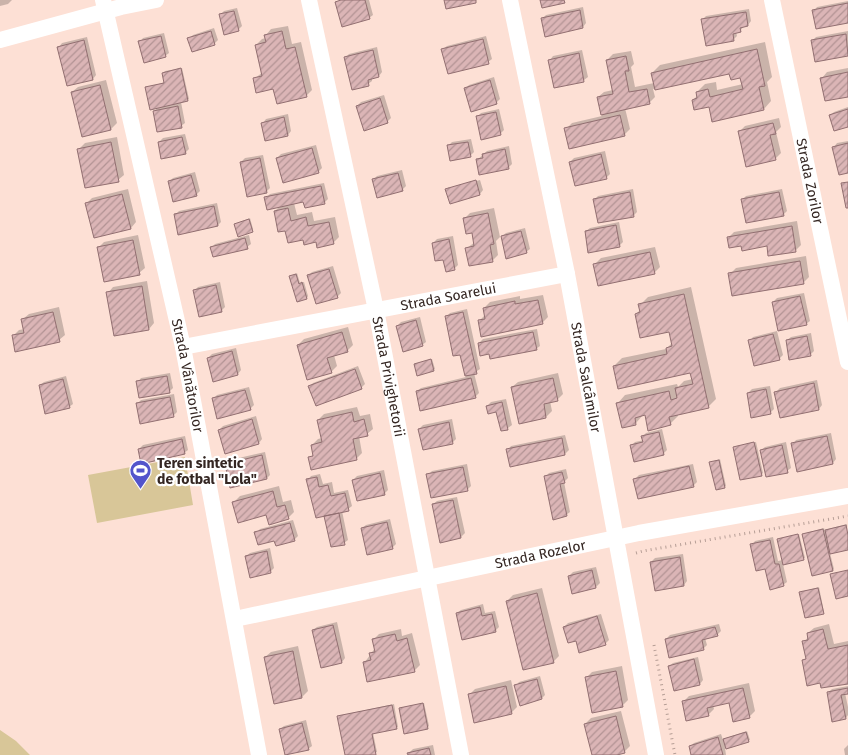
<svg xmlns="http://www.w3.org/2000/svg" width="848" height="755" font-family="'Fira Sans',sans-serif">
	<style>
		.park { fill: #d8c698 }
		.shadow { fill: #0003 }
		.building { fill: url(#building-hatch); stroke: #926f71 }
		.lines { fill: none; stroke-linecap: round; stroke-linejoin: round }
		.path { stroke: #b69e96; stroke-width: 3; stroke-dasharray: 1 4; stroke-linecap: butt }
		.minor { stroke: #fff; stroke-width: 16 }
		.labels { text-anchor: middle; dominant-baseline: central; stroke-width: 4.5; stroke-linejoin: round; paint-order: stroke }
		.street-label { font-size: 14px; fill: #342622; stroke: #fff }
		.poi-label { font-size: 14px; font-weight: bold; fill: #342622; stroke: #fff; text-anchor: start }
	</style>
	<defs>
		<pattern id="building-hatch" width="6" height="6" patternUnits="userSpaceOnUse" patternTransform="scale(1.25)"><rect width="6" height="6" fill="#dbb5b6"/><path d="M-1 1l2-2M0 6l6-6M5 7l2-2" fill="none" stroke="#b29394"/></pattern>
	</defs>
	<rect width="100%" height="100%" fill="#fde0d5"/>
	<path class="park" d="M 185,457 L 193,505 L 97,523 L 88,475 Z
		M 0,730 L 16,741 L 30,755 L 0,755 Z"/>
	<path class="shadow" d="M 0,0 L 12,0 L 8,4 L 0,6 Z
		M 339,0 L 369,0 L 373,15 L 369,18 L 337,2 Z
		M 848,1 L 848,22 L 814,11 L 817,7 Z
		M 583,7 L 586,23 L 583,27 L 543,18 L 546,15 Z
		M 237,8 L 242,26 L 238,30 L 220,15 L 224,11 Z
		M 749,9 L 751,21 L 748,25 L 744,26 L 740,31 L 736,32 L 737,36 L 733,40 L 702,20 L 706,16 Z
		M 288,26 L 292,44 L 301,42 L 312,90 L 306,96 L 274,88 L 254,79 L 263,72 L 256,45 L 262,39 L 266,38 L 266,35 L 271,29 Z
		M 214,28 L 218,40 L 214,44 L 189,39 L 193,35 Z
		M 848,31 L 848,54 L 816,60 L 812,41 L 816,37 Z
		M 164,33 L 169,53 L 165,56 L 140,42 L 143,38 Z
		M 486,36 L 492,59 L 488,62 L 443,49 L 447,46 Z
		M 87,37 L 96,75 L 93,79 L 68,85 L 59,47 L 62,43 Z
		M 765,42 L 772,77 L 767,82 L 771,101 L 764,109 L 710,105 L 693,100 L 698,95 L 697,92 L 705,84 L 716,82 L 717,90 L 743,84 L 741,77 L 730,72 L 653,89 L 655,97 L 649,103 L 625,108 L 630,129 L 624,135 L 566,129 L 572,123 L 602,116 L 598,97 L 604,92 L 613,90 L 607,60 L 613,54 L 631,51 L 634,64 L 631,67 L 635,87 L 654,83 L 652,73 L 660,65 Z
		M 377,47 L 382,72 L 379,76 L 372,78 L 372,81 L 368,84 L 346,57 L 349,54 Z
		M 582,50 L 588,77 L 584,80 L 555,86 L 550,60 L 553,56 Z
		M 182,68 L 189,99 L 181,102 L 185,123 L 181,126 L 154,111 L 160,106 L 146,88 L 165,82 L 163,73 L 165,71 Z
		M 848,68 L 848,95 L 822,78 L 827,72 Z
		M 494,77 L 500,99 L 496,103 L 466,88 L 469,85 Z
		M 106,80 L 117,123 L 111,129 L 83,136 L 72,92 L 78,87 Z
		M 384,95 L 391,118 L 387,122 L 357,106 L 361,102 Z
		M 848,107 L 848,126 L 830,115 L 834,112 Z
		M 499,109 L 504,130 L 500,134 L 477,117 L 481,113 Z
		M 288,114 L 291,131 L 288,135 L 266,139 L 263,123 L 266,119 Z
		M 779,118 L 781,127 L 776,132 L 781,153 L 775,159 L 739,132 L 745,126 Z
		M 185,134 L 189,149 L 185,153 L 159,142 L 163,138 Z
		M 117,137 L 124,175 L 118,180 L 79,149 L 85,143 Z
		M 471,139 L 474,152 L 470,156 L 448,146 L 452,142 Z
		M 848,141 L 848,172 L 834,147 L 837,143 Z
		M 316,145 L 322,168 L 318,172 L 277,158 L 281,154 Z
		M 509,146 L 512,164 L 508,168 L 477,160 L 487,151 Z
		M 605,151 L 610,174 L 606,178 L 570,162 L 574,158 Z
		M 263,155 L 270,188 L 266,192 L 241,162 L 245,158 Z
		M 402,170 L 406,186 L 402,190 L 373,180 L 377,176 Z
		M 195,172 L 200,191 L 196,195 L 169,182 L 173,178 Z
		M 480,180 L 483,190 L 480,194 L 447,189 L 449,187 L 449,189 Z
		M 324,183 L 328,199 L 324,203 L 304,200 L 294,203 L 297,215 L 312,212 L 314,221 L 335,217 L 339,237 L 333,243 L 304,238 L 286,229 L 275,211 L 281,205 L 266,198 L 270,194 Z
		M 128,189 L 136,222 L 131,228 L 86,204 L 92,198 Z
		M 633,189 L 637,212 L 634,215 L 595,199 L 598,196 Z
		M 782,189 L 787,211 L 783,215 L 743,199 L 746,196 Z
		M 217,203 L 221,222 L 218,225 L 175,215 L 179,211 Z
		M 494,208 L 500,237 L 496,241 L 498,255 L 493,260 L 467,248 L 475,242 L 473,231 L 464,219 L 470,213 Z
		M 250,218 L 253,229 L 252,231 L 235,224 Z
		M 797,221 L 801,245 L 796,250 L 768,245 L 742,244 L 728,238 L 734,232 Z
		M 619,222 L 623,242 L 619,246 L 586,231 L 590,228 Z
		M 525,228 L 530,249 L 526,252 L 502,236 L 506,233 Z
		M 138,235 L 145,268 L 139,273 L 98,248 L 104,242 Z
		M 249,235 L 251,244 L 247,247 L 211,248 L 215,244 Z
		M 453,236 L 458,265 L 454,269 L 433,243 L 437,239 Z
		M 655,247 L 660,267 L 654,273 L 595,264 L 601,258 Z
		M 806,256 L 809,277 L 803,283 L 730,274 L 736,268 Z
		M 333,266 L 341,293 L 337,297 L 309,275 L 312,272 Z
		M 297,273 L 300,283 L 304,282 L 308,296 L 307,298 L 291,276 Z
		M 147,281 L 154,323 L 149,329 L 108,293 L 113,287 Z
		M 220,282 L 225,307 L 222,310 L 194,291 L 198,287 Z
		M 691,287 L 716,399 L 708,407 L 678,414 L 678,416 L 670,424 L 646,414 L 643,415 L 636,423 L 618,403 L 625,395 L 677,384 L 678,387 L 684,381 L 693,379 L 691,372 L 614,366 L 622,358 L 666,349 L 673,342 L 670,331 L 636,314 L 641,309 L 640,305 L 648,297 Z
		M 804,293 L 810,321 L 806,324 L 773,302 L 777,298 Z
		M 543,295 L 548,317 L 542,323 L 479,321 L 486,314 L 484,308 L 490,302 L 520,296 L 520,299 Z
		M 59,307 L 65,335 L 59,340 L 13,336 L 19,330 L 25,329 L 23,319 L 29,314 Z
		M 467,309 L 480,369 L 474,373 L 479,393 L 475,397 L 417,391 L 421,388 L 466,377 L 461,353 L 446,317 L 450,313 Z
		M 420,317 L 426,342 L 422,345 L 397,326 L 401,322 Z
		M 348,327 L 353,345 L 347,351 L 334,355 L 337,366 L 331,372 L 298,345 L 304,339 Z
		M 537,329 L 540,346 L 536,349 L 490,353 L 479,343 L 483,339 Z
		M 777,331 L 783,355 L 779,359 L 750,341 L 753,337 Z
		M 811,333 L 814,351 L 810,355 L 787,340 L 791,337 Z
		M 236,348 L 241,370 L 238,374 L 214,380 L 208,358 L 212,354 Z
		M 432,359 L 435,369 L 433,370 L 416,364 Z
		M 358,366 L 365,384 L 361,388 L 310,387 L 313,383 Z
		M 170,373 L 173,388 L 169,392 L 138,382 L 141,378 Z
		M 558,373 L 563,394 L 557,400 L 550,401 L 552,411 L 546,417 L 520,422 L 512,387 L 518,382 Z
		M 66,376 L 73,404 L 69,407 L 40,385 L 44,382 Z
		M 817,380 L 822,405 L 819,409 L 776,392 L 780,388 Z
		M 770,386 L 774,409 L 770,413 L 748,393 L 752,389 Z
		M 249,387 L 254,405 L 250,409 L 213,399 L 217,395 Z
		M 174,394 L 177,412 L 173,416 L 137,404 L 141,400 Z
		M 506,399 L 512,425 L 508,428 L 502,430 L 497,410 L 487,406 L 491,402 Z
		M 357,407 L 360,416 L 370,414 L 373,429 L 367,434 L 359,436 L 362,453 L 357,458 L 310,458 L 314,454 L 312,445 L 318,439 L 322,438 L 318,420 L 324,414 Z
		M 256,416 L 262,439 L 259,443 L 226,452 L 219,430 L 223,426 Z
		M 452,419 L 456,439 L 453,442 L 419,429 L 423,425 Z
		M 662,429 L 667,450 L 663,454 L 631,446 L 635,442 L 644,440 L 643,436 L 646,433 Z
		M 831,433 L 836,459 L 833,463 L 793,444 L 796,440 Z
		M 565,435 L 569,450 L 565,454 L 511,465 L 508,450 L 511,446 Z
		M 185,436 L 188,450 L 184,453 L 139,449 L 143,445 Z
		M 756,442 L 763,473 L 761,475 L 734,448 Z
		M 786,442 L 791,468 L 787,471 L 761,450 L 765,447 Z
		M 265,452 L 270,475 L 267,478 L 227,464 L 230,460 Z
		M 720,459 L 726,486 L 724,487 L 711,462 Z
		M 467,464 L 471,486 L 468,489 L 428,475 L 432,471 Z
		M 693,464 L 697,482 L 693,486 L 635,479 L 639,475 Z
		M 566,469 L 568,478 L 564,482 L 570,512 L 566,515 L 545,477 L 549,473 Z
		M 384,470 L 388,490 L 384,494 L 353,480 L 357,476 Z
		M 320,474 L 323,484 L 332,482 L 334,493 L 348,490 L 352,506 L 348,509 L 342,511 L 348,540 L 344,543 L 325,515 L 308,480 L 311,476 Z
		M 279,486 L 283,502 L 291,500 L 294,512 L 288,518 L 267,514 L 234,502 L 240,496 Z
		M 457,497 L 465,533 L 461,537 L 441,541 L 433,504 L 437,501 Z
		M 390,519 L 396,544 L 392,548 L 362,528 L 366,525 Z
		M 293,520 L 298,536 L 294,540 L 275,539 L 256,533 L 260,529 Z
		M 847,524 L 848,549 L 830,553 L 834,569 L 833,570 L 803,534 L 824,528 L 825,531 L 828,529 Z
		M 799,534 L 805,558 L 783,564 L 787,582 L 783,585 L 766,568 L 752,545 L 755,541 L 773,537 L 778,561 L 783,560 L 779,539 Z
		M 270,548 L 274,568 L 270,572 L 246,556 L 250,553 Z
		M 683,554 L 687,581 L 684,585 L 651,562 L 655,558 Z
		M 596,567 L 600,583 L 596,587 L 573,592 L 569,576 L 573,572 Z
		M 819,587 L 824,612 L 823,613 L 801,592 Z
		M 542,588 L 559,656 L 553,662 L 507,601 L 513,595 Z
		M 483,604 L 485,613 L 495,611 L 499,627 L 495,631 L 457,613 L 461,610 Z
		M 601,614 L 609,640 L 605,644 L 577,639 L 564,627 L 568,623 Z
		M 337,622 L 345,658 L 342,662 L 313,630 L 317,627 Z
		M 719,624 L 721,631 L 717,635 L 705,638 L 707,645 L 703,649 L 666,639 L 670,635 Z
		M 829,624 L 834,644 L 848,641 L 848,682 L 821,681 L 803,661 L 807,657 L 804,642 L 809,636 L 808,633 L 814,628 Z
		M 401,629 L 402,636 L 412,633 L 420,665 L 414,671 L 365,662 L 375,648 L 373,640 L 379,634 Z
		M 298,646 L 308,691 L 302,697 L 275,702 L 265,657 L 271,652 Z
		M 698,657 L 703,680 L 700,684 L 669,666 L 673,663 Z
		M 622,666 L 628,700 L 622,706 L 586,678 L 592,672 Z
		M 540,676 L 545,695 L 542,698 L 516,686 L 519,682 Z
		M 511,680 L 517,707 L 511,713 L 469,695 L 475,689 Z
		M 749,683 L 755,711 L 749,717 L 730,702 L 713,705 L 714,709 L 708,715 L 683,702 L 689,696 Z
		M 848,686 L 848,692 L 845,693 L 848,707 L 848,715 L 846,718 L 828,693 L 832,689 Z
		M 424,703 L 429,726 L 427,728 L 400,708 Z
		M 394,704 L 398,727 L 373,733 L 377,752 L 369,755 L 346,755 L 338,716 Z
		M 621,711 L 630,746 L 624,752 L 612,755 L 593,755 L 585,724 L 591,718 Z
		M 306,720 L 312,746 L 308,749 L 280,729 L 284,726 Z
		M 747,731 L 750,740 L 725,748 L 726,755 L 693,755 L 690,746 L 694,743 L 721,734 L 723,740 L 726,738 Z
		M 433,745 L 435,755 L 409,755 L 409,753 L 413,749 Z
		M 848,745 L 848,755 L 845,755 L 844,749 Z"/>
	<path class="building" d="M 341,0 L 365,0 L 370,19 L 342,27 L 335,2 Z
		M 444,0 L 476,0 L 476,3 L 446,9 Z
		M 540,0 L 564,0 L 565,3 L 542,8 Z
		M 848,3 L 848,23 L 816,29 L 812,10 Z
		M 580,10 L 583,28 L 545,37 L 541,18 Z
		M 234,11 L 239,31 L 224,35 L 219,14 Z
		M 746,12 L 748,26 L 740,28 L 741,32 L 733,34 L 734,41 L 706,46 L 701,19 Z
		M 211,31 L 215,45 L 192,52 L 187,38 Z
		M 282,31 L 286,49 L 295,47 L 307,97 L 277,104 L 273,89 L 256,93 L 253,78 L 262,76 L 255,45 L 266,42 L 264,35 Z
		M 846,34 L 848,56 L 815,62 L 811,40 Z
		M 161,36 L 166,57 L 144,63 L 138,41 Z
		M 483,39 L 489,64 L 448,74 L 441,49 Z
		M 84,40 L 93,80 L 67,86 L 57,47 Z
		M 757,49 L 765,86 L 759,87 L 764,110 L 712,122 L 709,107 L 694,110 L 692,100 L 697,98 L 696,92 L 708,89 L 710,97 L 743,89 L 740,78 L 731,80 L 729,74 L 655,90 L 651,73 Z
		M 373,50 L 379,77 L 368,80 L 369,86 L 352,90 L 344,57 Z
		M 579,53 L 584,82 L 554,88 L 548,60 Z
		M 626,56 L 629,71 L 625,71 L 629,92 L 647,89 L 650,104 L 601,115 L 597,97 L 613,94 L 606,60 Z
		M 181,68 L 188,101 L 150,110 L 145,87 L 164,83 L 162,73 Z
		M 848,72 L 848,97 L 825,101 L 820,78 Z
		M 490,80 L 497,104 L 471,112 L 464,88 Z
		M 100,85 L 111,130 L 82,137 L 71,92 Z
		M 380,98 L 388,123 L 364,131 L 356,106 Z
		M 178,106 L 182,128 L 157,132 L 153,111 Z
		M 848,109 L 848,127 L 834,131 L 829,115 Z
		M 496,112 L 501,135 L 481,140 L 476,116 Z
		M 620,115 L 625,136 L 569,149 L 564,128 Z
		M 284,117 L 288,136 L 265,141 L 261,123 Z
		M 773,123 L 776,134 L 770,135 L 776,160 L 746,167 L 738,131 Z
		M 182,137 L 186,154 L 161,159 L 158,142 Z
		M 111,142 L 119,182 L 85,188 L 77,149 Z
		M 468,142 L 471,157 L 450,161 L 447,145 Z
		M 848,143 L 848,173 L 839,175 L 832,147 Z
		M 312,148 L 319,173 L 283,183 L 276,158 Z
		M 505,149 L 509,169 L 479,175 L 476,159 L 483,158 L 482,154 Z
		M 601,154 L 607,179 L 575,186 L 569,162 Z
		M 260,158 L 267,193 L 247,197 L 240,162 Z
		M 398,173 L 403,191 L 377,198 L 372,179 Z
		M 191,175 L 197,196 L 173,202 L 168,181 Z
		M 476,180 L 480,195 L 450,204 L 445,189 Z
		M 848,182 L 848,208 L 846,208 L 841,183 Z
		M 321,186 L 325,204 L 305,208 L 303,202 L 267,210 L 264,197 Z
		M 630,192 L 634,217 L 598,223 L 593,199 Z
		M 779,192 L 784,216 L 746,223 L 741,199 Z
		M 122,194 L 131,229 L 94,238 L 85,203 Z
		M 214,206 L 218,226 L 178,235 L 174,214 Z
		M 288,208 L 291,221 L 306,217 L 308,226 L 329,222 L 334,244 L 317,248 L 316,242 L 304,245 L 303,240 L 288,243 L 285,231 L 278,232 L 274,211 Z
		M 488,213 L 494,244 L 490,245 L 493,262 L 469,266 L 465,248 L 474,246 L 472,233 L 466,234 L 463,218 Z
		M 249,219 L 253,232 L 238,237 L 234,224 Z
		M 616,225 L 620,247 L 588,253 L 585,231 Z
		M 792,226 L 796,252 L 768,256 L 767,246 L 742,251 L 741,246 L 729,248 L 727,237 Z
		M 521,231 L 527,253 L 506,259 L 501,236 Z
		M 245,238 L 248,249 L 213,257 L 210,247 Z
		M 449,239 L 455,270 L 446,272 L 443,260 L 435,261 L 432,243 Z
		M 133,240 L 140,275 L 104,282 L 97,247 Z
		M 650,252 L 655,274 L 598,286 L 593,264 Z
		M 800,261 L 804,284 L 732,296 L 728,273 Z
		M 329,269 L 338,298 L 316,304 L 307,275 Z
		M 296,274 L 299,284 L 302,282 L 307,299 L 297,302 L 289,276 Z
		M 216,285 L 222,312 L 199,317 L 193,290 Z
		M 142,286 L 149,330 L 114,336 L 106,292 Z
		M 684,294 L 709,408 L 669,417 L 671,425 L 648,431 L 645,415 L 635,418 L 636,425 L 622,428 L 616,403 L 669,391 L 671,400 L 677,398 L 675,388 L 693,384 L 690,373 L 618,389 L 613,366 L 667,354 L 666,348 L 672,346 L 669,332 L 640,338 L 635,314 L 640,312 L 638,304 Z
		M 800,296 L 807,325 L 778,331 L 772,302 Z
		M 538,300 L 543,324 L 481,337 L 478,320 L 485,319 L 483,308 L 515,301 L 515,304 Z
		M 53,312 L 60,342 L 15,352 L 12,335 L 24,333 L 21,319 Z
		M 463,312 L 477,374 L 465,376 L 460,355 L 453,356 L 445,316 Z
		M 416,320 L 423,346 L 403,352 L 396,326 Z
		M 342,332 L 348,352 L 327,358 L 332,373 L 307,380 L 297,345 Z
		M 533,332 L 537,350 L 490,359 L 489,354 L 480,356 L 478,343 Z
		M 773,334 L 780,360 L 754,366 L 748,340 Z
		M 807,336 L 811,356 L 789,360 L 786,340 Z
		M 232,351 L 238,375 L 213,382 L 207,358 Z
		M 431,359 L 434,371 L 417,376 L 414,364 Z
		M 355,369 L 362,389 L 316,406 L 308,386 Z
		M 167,376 L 170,393 L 139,398 L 136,381 Z
		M 471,378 L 476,398 L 420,411 L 416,391 Z
		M 553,378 L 558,401 L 544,404 L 546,418 L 519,424 L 511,387 Z
		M 63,379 L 70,408 L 45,414 L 39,385 Z
		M 814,383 L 819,410 L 780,418 L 774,392 Z
		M 766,389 L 771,414 L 751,418 L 747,393 Z
		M 245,390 L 251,410 L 217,419 L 212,398 Z
		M 170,397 L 174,417 L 140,424 L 136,403 Z
		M 502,402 L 508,430 L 501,431 L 496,412 L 488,414 L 486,406 Z
		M 352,412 L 354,422 L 364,419 L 368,436 L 353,439 L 357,460 L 311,470 L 308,457 L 313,456 L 311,445 L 322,442 L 317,420 Z
		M 252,419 L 259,444 L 225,454 L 218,430 Z
		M 449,422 L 453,444 L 423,450 L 418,429 Z
		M 659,432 L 664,455 L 634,462 L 630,445 L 643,442 L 641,436 Z
		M 827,436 L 833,464 L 797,472 L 791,443 Z
		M 562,438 L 565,455 L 510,467 L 506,449 Z
		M 182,439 L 185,454 L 141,464 L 138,449 Z
		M 754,442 L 762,476 L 740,480 L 733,447 Z
		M 782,445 L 788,473 L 766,477 L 760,450 Z
		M 262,455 L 267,479 L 230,488 L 225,464 Z
		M 719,460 L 725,488 L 716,490 L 709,462 Z
		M 689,466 L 694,487 L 638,499 L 633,479 Z
		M 463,467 L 468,491 L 431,498 L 426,474 Z
		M 562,472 L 565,483 L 560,484 L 567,516 L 553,520 L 544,476 Z
		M 380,473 L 385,495 L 357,501 L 352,480 Z
		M 317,477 L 319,487 L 328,485 L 331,496 L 345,493 L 349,511 L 316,518 L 306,479 Z
		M 273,491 L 277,507 L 285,505 L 289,519 L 269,525 L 266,515 L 238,523 L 232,502 Z
		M 453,500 L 461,538 L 440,543 L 432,504 Z
		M 339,513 L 345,545 L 331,547 L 324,516 Z
		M 387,522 L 393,549 L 367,555 L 361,528 Z
		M 290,523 L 295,541 L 276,546 L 274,541 L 258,545 L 254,532 Z
		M 846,525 L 848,535 L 848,550 L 830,554 L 825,530 Z
		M 823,529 L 833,571 L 812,576 L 802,534 Z
		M 798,534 L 804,560 L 783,565 L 777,539 Z
		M 770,540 L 775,564 L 779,564 L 784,586 L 770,590 L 765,569 L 756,571 L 750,544 Z
		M 267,551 L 271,573 L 250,578 L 245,556 Z
		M 680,557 L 684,586 L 655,591 L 650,562 Z
		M 592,570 L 596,588 L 572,594 L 568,576 Z
		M 848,570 L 848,596 L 836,599 L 830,574 Z
		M 818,588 L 824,614 L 805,618 L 799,592 Z
		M 537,593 L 554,663 L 523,670 L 506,601 Z
		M 480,607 L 482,616 L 492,614 L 496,632 L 462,640 L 456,613 Z
		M 597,616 L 606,645 L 579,653 L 576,641 L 568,643 L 563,627 Z
		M 333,625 L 342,663 L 321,668 L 312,630 Z
		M 715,627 L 718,636 L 702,640 L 704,650 L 669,658 L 665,639 Z
		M 823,629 L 828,649 L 848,645 L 848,684 L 821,688 L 820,683 L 807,686 L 802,660 L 806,659 L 802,641 L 808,640 L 807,633 Z
		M 395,634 L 397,641 L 407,638 L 415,672 L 367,682 L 363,662 L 371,660 L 369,653 L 375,652 L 372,639 Z
		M 293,651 L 302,698 L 274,704 L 264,657 Z
		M 694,659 L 700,685 L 674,691 L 668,666 Z
		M 616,671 L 623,707 L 592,713 L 585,677 Z
		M 537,679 L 542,699 L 520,706 L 514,685 Z
		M 506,686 L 512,714 L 474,723 L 468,694 Z
		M 743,688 L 750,718 L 733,722 L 729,703 L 707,708 L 709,716 L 686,721 L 682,701 Z
		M 848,688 L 848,694 L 841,695 L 846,719 L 832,722 L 827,692 Z
		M 423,703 L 428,729 L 404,734 L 399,708 Z
		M 392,705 L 397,729 L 372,734 L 376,755 L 345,755 L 337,716 Z
		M 616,716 L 625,753 L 617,755 L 592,755 L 584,724 Z
		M 302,723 L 309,750 L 285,755 L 279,729 Z
		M 746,732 L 749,742 L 726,749 L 723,739 Z
		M 718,737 L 723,755 L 691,755 L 689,746 Z
		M 429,748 L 431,755 L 408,755 L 407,753 Z"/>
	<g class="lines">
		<path class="path" d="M 636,553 L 643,551 L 848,516
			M 654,645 L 675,755"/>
		<g class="minor">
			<path id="s1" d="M 103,0 L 183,347 L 259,755"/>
			<path id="s2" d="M 309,0 L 376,310 L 461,755"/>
			<path id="s3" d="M 510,0 L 567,274 L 656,755"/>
			<path id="s4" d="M 772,0 L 848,362"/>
			<path d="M 0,40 L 121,7 L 156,0"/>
			<path id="s5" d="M 183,347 L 567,274"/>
			<path id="s6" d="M 235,619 L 639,533 L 848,496"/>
		</g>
	</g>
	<defs>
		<symbol id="stadium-pin" viewBox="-11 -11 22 30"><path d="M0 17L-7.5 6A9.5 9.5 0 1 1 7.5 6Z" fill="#5354cb" stroke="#fff"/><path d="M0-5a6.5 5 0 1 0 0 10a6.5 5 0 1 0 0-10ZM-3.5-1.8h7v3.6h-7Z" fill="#fff"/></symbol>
	</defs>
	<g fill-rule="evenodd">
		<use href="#stadium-pin" x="128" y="458" width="25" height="34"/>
	</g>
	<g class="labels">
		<g class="street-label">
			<text stroke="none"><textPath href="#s4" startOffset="185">Strada Zorilor</textPath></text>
			<text stroke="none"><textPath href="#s5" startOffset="270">Strada Soarelui</textPath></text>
			<text stroke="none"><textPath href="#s1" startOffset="385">Strada Vânătorilor</textPath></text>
			<text stroke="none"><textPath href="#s2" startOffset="385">Strada Privighetorii</textPath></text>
			<text stroke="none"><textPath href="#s3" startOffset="385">Strada Salcâmilor</textPath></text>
			<text stroke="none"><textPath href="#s6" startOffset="312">Strada Rozelor</textPath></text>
		</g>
		<g class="poi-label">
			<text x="157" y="463">Teren sintetic<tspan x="157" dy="16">de fotbal "Lola"</tspan></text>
		</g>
	</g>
</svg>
